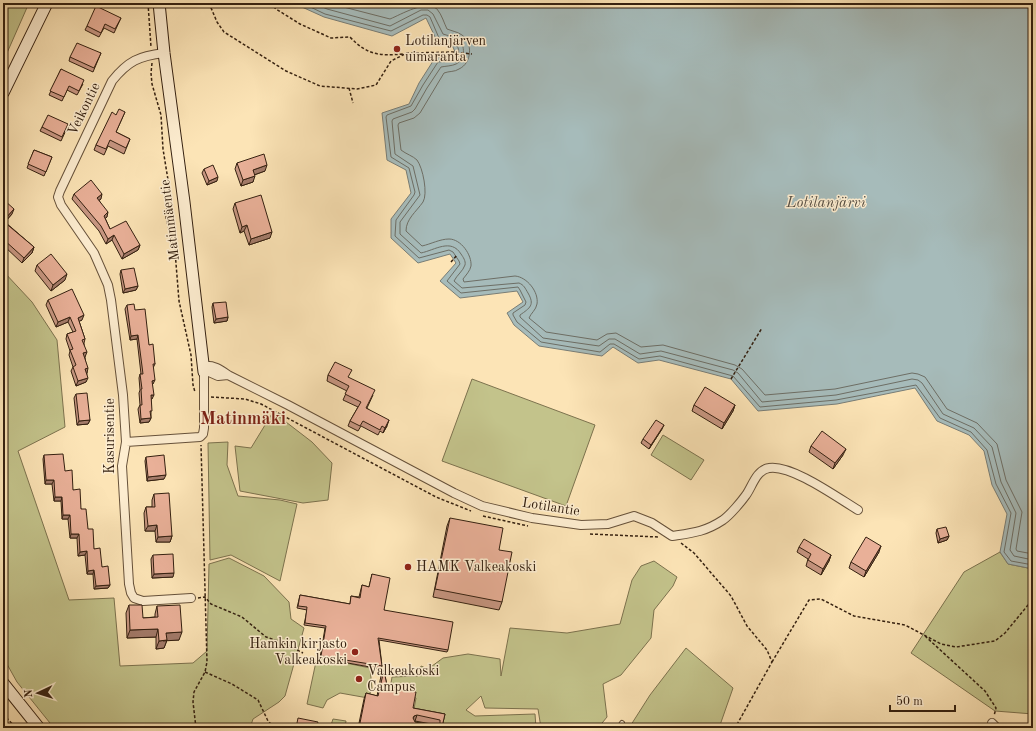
<svg xmlns="http://www.w3.org/2000/svg" width="1036" height="731" font-family="'Old Standard TT',serif">
	<style>
		.green { fill: #c3c38b; stroke: #7c724e }
		.water { fill: #a6bbba; stroke: #787d76 }
		.lines { fill: none; stroke-linecap: round; stroke-linejoin: round }
		.shore { stroke: #6d6e65; stroke-width: 1 }
		.lane-casing { stroke: #66513a; stroke-width: 6 }
		.street-casing { stroke: #66513a; stroke-width: 10 }
		.secondary-casing { stroke: #342010; stroke-width: 13 }
		.path { stroke: #342010; stroke-width: 1.5; stroke-dasharray: 3 2; stroke-linecap: butt }
		.lane { stroke: #fdedd0; stroke-width: 4 }
		.street { stroke: #fdedd0; stroke-width: 8 }
		.secondary { stroke: #fdedd0; stroke-width: 11 }
		.wall { fill: #c89783; stroke: #342010; fill-rule: evenodd }
		.shaded-wall { fill: #a37b6a; stroke: #342010 }
		.building { fill: #e9b098; stroke: #342010; fill-rule: evenodd }
		.poi-dot { fill: #8f2418; stroke: #fdedd0; stroke-width: 1.5 }
		.labels { text-anchor: middle; dominant-baseline: central; stroke-width: 3; stroke-linejoin: round; paint-order: stroke }
		.poi-label { font-size: 14px; fill: #342010; stroke: #fdedd0; text-anchor: start }
		.street-label { font-size: 14px; fill: #342010; stroke: #fdedd0 }
		.water-label { font-size: 15px; font-style: italic; fill: #564e43; stroke: #fdedd0 }
		.district-label { font-size: 18px; font-weight: bold; fill: #7a1f14; stroke: #fdedd0 }
	</style>
	<rect width="100%" height="100%" fill="#fce4b6"/>
	<filter id="stains"><feTurbulence type="fractalNoise" baseFrequency=".005" numOctaves="4"/><feColorMatrix values="0 0 0 0 .2 0 0 0 0 .09 0 0 0 0 .02 0 0 0 .5 -.17"/></filter>
	<radialGradient id="worn" r=".72"><stop offset=".6" stop-color="#630" stop-opacity="0"/><stop offset="1" stop-color="#630" stop-opacity=".3"/></radialGradient>
	<path class="green" d="M 3,3 L 29,3 L 3,62 Z
		M 3,271 L 32,302 L 57,340 L 65,427 L 18,451 L 69,600 L 114,598 L 120,666 L 193,663 L 207,651 L 209,564 L 229,558 L 264,576 L 289,602 L 291,619 L 304,628 L 285,696 L 279,702 L 253,719 L 250,728 L 54,728 L 17,682 L 3,657 Z
		M 472,379 L 595,425 L 566,506 L 442,461 Z
		M 273,412 L 312,442 L 332,463 L 328,500 L 303,503 L 240,491 L 235,446 L 251,448 Z
		M 663,435 L 704,460 L 691,480 L 651,455 Z
		M 228,442 L 227,465 L 238,496 L 280,500 L 297,504 L 280,581 L 231,555 L 210,560 L 208,443 Z
		M 1000,552 L 1008,564 L 1033,569 L 1033,714 L 995,711 L 911,653 L 964,572 Z
		M 654,561 L 677,577 L 673,586 L 654,610 L 651,638 L 621,675 L 603,684 L 607,717 L 598,728 L 541,728 L 538,709 L 485,708 L 481,696 L 466,710 L 475,716 L 535,714 L 536,728 L 445,728 L 413,714 L 416,698 L 390,689 L 392,677 L 418,676 L 421,666 L 428,669 L 443,658 L 468,654 L 500,659 L 501,676 L 510,628 L 567,633 L 620,624 L 632,580 L 641,566 Z
		M 686,648 L 733,688 L 719,728 L 629,728 L 650,695 Z
		M 317,657 L 370,668 L 372,688 L 368,698 L 340,693 L 327,700 L 323,708 L 307,704 Z
		M 333,719 L 346,721 L 345,728 L 330,728 Z"/>
	<path class="water" d="M 293,3 L 1033,3 L 1033,569 L 1008,564 L 1000,552 L 1007,514 L 992,485 L 984,451 L 969,435 L 937,421 L 915,388 L 837,404 L 758,411 L 731,379 L 659,360 L 638,363 L 613,347 L 602,356 L 539,346 L 514,325 L 507,313 L 523,302 L 517,291 L 460,298 L 440,281 L 456,263 L 450,254 L 418,263 L 391,238 L 391,219 L 411,193 L 406,170 L 387,160 L 382,113 L 409,104 L 419,83 L 435,58 L 453,56 L 455,52 L 453,47 L 437,41 L 426,18 L 392,36 L 324,17 Z"/>
	<g class="lines">
		<path class="shore" d="M 302,3 L 325,14 L 391,31 L 423,15 L 427,15 L 430,17 L 439,38 C 448,41 462,43 458,55 C 457,58 456,59 454,60 C 449,62 443,61 438,62 L 423,85 L 411,106 L 387,115 L 386,117 L 391,157 L 409,168 L 415,192 L 414,195 L 396,220 L 395,236 L 419,258 L 449,250 L 453,252 L 459,261 L 460,264 L 447,281 L 461,293 L 518,287 L 520,290 L 526,302 L 525,305 L 513,313 L 513,315 L 517,322 L 541,342 L 600,352 L 610,344 L 614,344 L 639,359 L 660,356 L 733,376 L 760,407 L 836,400 L 916,385 L 940,418 L 971,432 L 987,450 L 996,484 L 1011,513 L 1004,552 L 1011,561 L 1033,565
			M 314,3 L 327,9 L 390,26 L 421,10 L 428,10 L 433,14 L 443,34 C 448,36 454,36 458,39 C 466,45 465,60 456,64 C 452,66 446,66 441,67 L 427,88 L 415,109 L 412,112 L 393,119 L 392,121 L 395,154 L 413,166 L 420,195 L 400,222 L 400,234 L 421,253 C 435,250 451,238 461,254 C 463,257 466,261 465,265 C 463,271 457,275 454,281 L 462,288 L 519,283 C 524,285 525,288 528,293 C 535,305 530,308 520,315 L 520,317 L 543,338 L 599,346 L 609,339 L 615,339 L 640,354 L 661,351 L 733,370 L 738,373 L 762,402 L 836,395 L 912,379 L 918,380 L 922,383 L 943,414 L 974,428 L 992,447 L 1001,482 L 1016,513 L 1010,550 L 1014,556 L 1033,560
			M 328,3 L 390,19 C 402,14 425,0 437,9 C 442,15 444,23 447,29 C 452,31 458,32 462,35 C 473,43 472,63 459,69 C 455,72 449,71 444,73 L 420,113 L 414,118 L 399,123 L 398,125 L 401,150 C 406,154 413,156 417,160 C 423,168 428,194 423,202 C 416,212 406,219 406,231 L 422,246 C 431,244 440,239 449,239 C 461,239 472,255 471,266 C 470,271 466,275 463,279 L 464,282 L 515,276 C 527,277 539,292 537,304 C 536,310 531,313 529,318 L 546,332 L 597,340 L 607,334 L 616,333 L 641,347 L 663,345 L 735,365 L 742,369 L 765,395 L 835,389 L 912,373 L 918,374 L 925,377 L 947,409 L 977,423 L 997,444 L 1006,480 L 1022,512 L 1016,549 L 1017,551 L 1033,554"/>
		<defs>
			<path id="lane" d="M 619,728 L 622,723"/>
			<path id="street" d="M 164,53 C 139,56 128,61 112,81 L 60,191 L 58,197 L 61,205 L 94,253 L 108,285 L 111,300 L 123,395 L 126,442 L 122,466 L 129,584 L 131,593 L 134,598 L 143,601 L 191,598
				M 203,366 C 214,365 220,369 228,375 L 288,405 L 454,493 L 482,506 L 532,518 L 581,525 L 608,524 L 634,516 L 652,523 L 672,536 C 692,533 705,532 723,520 C 730,515 741,502 746,495 C 752,487 756,470 769,468 C 791,464 838,498 858,510
				M 126,442 L 200,437 L 203,434 L 204,428 L 204,372 L 209,372 L 218,376 L 228,375
				M 992,723 L 997,728"/>
			<path id="secondary" d="M 159,3 L 164,53 L 184,202 L 204,372
				M 3,93 L 47,3
				M 3,683 L 39,728"/>
		</defs>
		<use href="#lane" class="lane-casing"/>
		<use href="#street" class="street-casing"/>
		<use href="#secondary" class="secondary-casing"/>
		<path class="path" d="M 148,3 L 151,47
			M 209,3 L 217,22 L 224,32 L 286,71 L 320,86 L 357,89 L 376,85 L 391,61 L 407,53 L 455,52 L 472,54
			M 270,3 L 276,9 L 300,24 L 331,38 L 350,37 C 367,55 379,56 403,54
			M 152,63 L 151,73 L 152,84 L 161,115 L 163,149 L 169,186 L 166,218 L 175,251 L 179,301 L 191,355 L 193,385 L 195,392
			M 349,88 L 353,103
			M 451,262 L 457,255
			M 731,379 L 762,328
			M 211,397 L 245,399 L 261,404 L 436,497 L 471,511
			M 483,516 L 528,526
			M 590,534 L 658,537
			M 681,543 L 694,553 L 731,596 L 747,626 L 767,650 L 772,662 L 735,728
			M 198,598 L 205,597 L 211,604 L 242,617 L 266,637 L 284,643 L 303,653
			M 925,636 L 985,691 L 996,708 L 994,716
			M 772,662 L 809,600 L 821,599 L 854,616 L 905,625 L 941,644 L 956,647 L 995,641 L 1005,633 L 1033,599
			M 205,672 L 232,684 L 258,700 L 268,721 L 275,728
			M 3,714 L 16,728
			M 196,728 L 193,702 L 194,692 L 205,672 L 207,662 L 201,445"/>
		<use href="#lane" class="lane"/>
		<use href="#street" class="street"/>
		<use href="#secondary" class="secondary"/>
	</g>
	<path class="wall" d="M 121,18 L 114,33 L 104,28 L 99,37 L 85,30 L 87,26 Z
		M 101,53 L 93,72 L 69,61 L 70,57 Z
		M 61,69 L 83,84 L 77,95 L 67,90 L 62,101 L 49,95 Z
		M 125,112 L 116,132 L 130,139 L 124,154 L 108,146 L 104,155 L 94,150 L 96,145 L 116,115 Z
		M 42,127 L 67,128 L 61,141 L 40,131 Z
		M 34,150 L 52,157 L 44,176 L 27,168 Z
		M 237,163 L 265,171 L 254,175 L 253,182 L 241,186 L 235,169 Z
		M 204,169 L 217,181 L 207,185 L 202,173 Z
		M 74,194 L 101,199 L 99,200 L 107,217 L 105,218 L 110,229 L 140,245 L 138,250 L 122,259 L 112,240 L 106,244 L 99,231 L 72,199 Z
		M 3,202 L 12,214 L 5,222 L 34,247 L 32,253 L 22,263 L 3,245 Z
		M 235,203 L 270,238 L 249,245 L 244,231 L 240,233 L 233,209 Z
		M 37,265 L 65,280 L 51,291 L 35,271 Z
		M 121,270 L 138,286 L 136,290 L 123,293 L 120,274 Z
		M 48,300 L 82,320 L 79,321 L 85,339 L 84,343 L 85,357 L 87,373 L 86,382 L 76,386 L 71,371 L 73,367 L 69,355 L 70,351 L 66,339 L 67,334 L 73,332 L 68,322 L 56,327 L 46,305 Z
		M 213,303 L 228,317 L 227,321 L 214,323 L 212,307 Z
		M 127,305 L 135,310 L 149,345 L 155,364 L 153,368 L 153,384 L 152,384 L 152,399 L 151,399 L 151,418 L 149,422 L 140,423 L 138,409 L 140,405 L 139,393 L 140,390 L 139,378 L 140,374 L 141,374 L 137,339 L 130,340 L 125,309 Z
		M 328,375 L 349,378 L 373,395 L 367,408 L 387,426 L 383,433 L 380,431 L 378,435 L 361,426 L 358,431 L 348,426 L 350,421 L 358,407 L 343,400 L 347,391 L 327,381 Z
		M 76,394 L 90,420 L 88,424 L 77,425 L 74,398 Z
		M 694,405 L 735,405 L 733,411 L 722,429 L 692,411 Z
		M 662,429 L 649,449 L 641,443 L 643,439 Z
		M 811,446 L 843,455 L 833,469 L 809,452 Z
		M 44,455 L 65,471 L 81,509 L 94,549 L 110,585 L 108,588 L 94,589 L 93,574 L 87,574 L 85,555 L 78,556 L 77,538 L 70,538 L 68,519 L 62,519 L 61,501 L 54,501 L 52,484 L 45,484 L 43,459 Z
		M 146,457 L 164,479 L 147,481 L 145,461 Z
		M 154,494 L 172,536 L 170,542 L 156,542 L 155,531 L 145,531 L 144,513 L 146,507 L 152,507 L 152,500 Z
		M 450,518 L 502,602 L 499,610 L 433,597 L 447,526 Z
		M 937,529 L 949,536 L 947,540 L 938,543 L 936,533 Z
		M 799,547 L 831,555 L 829,561 L 821,575 L 806,566 L 808,559 L 797,552 Z
		M 879,552 L 864,577 L 849,568 L 851,562 Z
		M 153,555 L 173,577 L 152,578 L 151,559 Z
		M 372,574 L 384,610 L 448,650 L 447,652 L 379,640 L 382,666 L 381,669 L 320,658 L 325,628 L 304,625 L 307,610 L 297,608 L 300,595 L 350,604 L 351,596 L 359,597 L 362,585 L 369,587 Z
		M 129,605 L 143,618 L 155,617 L 155,614 L 157,606 L 179,640 L 167,640 L 164,648 L 156,649 L 156,637 L 127,638 L 126,613 Z
		M 384,670 L 387,686 L 413,708 L 445,714 L 442,727 L 447,728 L 358,728 L 364,699 L 366,693 L 377,696 L 381,676 ZM 415,722 L 415,721 L 437,725 Z"/>
	<path class="shaded-wall" d="M 267,165 L 265,171 L 251,176 L 253,170 Z
		M 255,176 L 253,182 L 241,186 L 243,180 Z
		M 218,177 L 217,181 L 207,185 L 209,181 Z
		M 102,194 L 101,199 L 95,203 L 97,198 Z
		M 14,209 L 12,214 L 3,224 L 3,221 Z
		M 108,212 L 107,217 L 102,221 L 104,216 Z
		M 247,225 L 244,231 L 240,233 L 242,227 Z
		M 272,232 L 270,238 L 249,245 L 251,239 Z
		M 114,235 L 112,240 L 106,244 L 108,239 Z
		M 140,245 L 138,250 L 122,259 L 124,254 Z
		M 34,247 L 32,253 L 22,263 L 24,258 Z
		M 67,274 L 65,280 L 51,291 L 53,285 Z
		M 138,286 L 136,290 L 123,293 L 125,289 Z
		M 84,315 L 82,320 L 76,323 L 78,318 Z
		M 70,317 L 68,322 L 56,327 L 58,322 Z
		M 228,317 L 227,321 L 214,323 L 216,319 Z
		M 138,335 L 137,339 L 130,340 L 131,336 Z
		M 87,352 L 85,357 L 81,358 L 83,353 Z
		M 88,368 L 87,373 L 83,374 L 85,369 Z
		M 88,378 L 86,382 L 76,386 L 78,381 Z
		M 155,380 L 153,384 L 150,384 L 152,381 Z
		M 151,395 L 154,395 L 152,399 L 149,399 Z
		M 735,405 L 733,411 L 722,429 L 724,423 Z
		M 151,418 L 149,422 L 140,423 L 141,419 Z
		M 90,420 L 88,424 L 77,425 L 79,421 Z
		M 389,420 L 387,426 L 383,433 L 385,428 Z
		M 664,425 L 662,429 L 649,449 L 651,445 Z
		M 846,449 L 843,455 L 833,469 L 835,463 Z
		M 166,475 L 164,479 L 147,481 L 148,477 Z
		M 46,480 L 54,480 L 52,484 L 45,484 Z
		M 55,497 L 62,497 L 61,501 L 54,501 Z
		M 63,515 L 70,515 L 68,519 L 62,519 Z
		M 157,525 L 155,531 L 145,531 L 148,526 Z
		M 71,534 L 79,534 L 77,538 L 70,538 Z
		M 172,536 L 170,542 L 156,542 L 158,537 Z
		M 949,536 L 947,540 L 938,543 L 940,539 Z
		M 881,546 L 879,552 L 864,577 L 866,571 Z
		M 87,551 L 85,555 L 78,556 L 80,552 Z
		M 831,555 L 829,561 L 821,575 L 823,569 Z
		M 94,570 L 93,574 L 87,574 L 88,571 Z
		M 174,573 L 173,577 L 152,578 L 154,574 Z
		M 110,585 L 108,588 L 94,589 L 96,586 Z
		M 158,629 L 156,637 L 127,638 L 130,630 Z
		M 182,632 L 179,640 L 163,641 L 166,633 Z
		M 167,640 L 164,648 L 156,649 L 159,641 Z
		M 417,715 L 415,721 L 411,724 L 414,716 Z"/>
	<path class="building" d="M 96,6 L 121,18 L 115,29 L 105,24 L 101,33 L 87,26 Z
		M 77,43 L 101,53 L 94,68 L 70,57 Z
		M 61,69 L 84,80 L 79,91 L 69,86 L 64,97 L 50,91 Z
		M 119,109 L 125,112 L 116,132 L 130,139 L 126,148 L 110,140 L 106,149 L 96,145 L 112,112 L 116,115 Z
		M 48,115 L 68,124 L 62,137 L 42,127 Z
		M 34,150 L 52,157 L 46,172 L 28,164 Z
		M 264,154 L 267,165 L 253,170 L 255,176 L 243,180 L 237,163 Z
		M 213,165 L 218,177 L 209,181 L 204,169 Z
		M 91,180 L 102,194 L 97,198 L 108,212 L 104,216 L 110,229 L 126,221 L 140,245 L 124,254 L 114,235 L 108,239 L 101,226 L 74,194 Z
		M 261,195 L 272,232 L 251,239 L 247,225 L 242,227 L 235,203 Z
		M 4,200 L 14,209 L 3,221 L 34,247 L 24,258 L 3,239 L 3,202 Z
		M 51,254 L 67,274 L 53,285 L 37,265 Z
		M 134,268 L 138,286 L 125,289 L 121,270 Z
		M 72,289 L 84,315 L 78,318 L 85,339 L 82,340 L 87,352 L 83,353 L 88,368 L 85,369 L 88,378 L 78,381 L 73,367 L 76,365 L 70,350 L 73,349 L 67,334 L 76,331 L 70,317 L 58,322 L 48,300 Z
		M 226,302 L 228,317 L 216,319 L 213,303 Z
		M 134,304 L 135,310 L 145,309 L 149,345 L 153,344 L 155,364 L 153,364 L 155,380 L 152,381 L 154,395 L 151,395 L 152,411 L 150,411 L 151,418 L 141,419 L 140,405 L 142,405 L 141,389 L 142,389 L 140,374 L 143,374 L 138,335 L 131,336 L 127,305 Z
		M 335,362 L 352,370 L 348,377 L 375,390 L 366,408 L 389,420 L 385,428 L 382,426 L 380,430 L 363,421 L 360,426 L 350,421 L 361,402 L 345,394 L 349,386 L 328,375 Z
		M 705,387 L 735,405 L 724,423 L 694,405 Z
		M 87,393 L 90,420 L 79,421 L 76,394 Z
		M 656,420 L 664,425 L 651,445 L 643,439 Z
		M 822,431 L 846,449 L 835,463 L 811,446 Z
		M 63,454 L 65,471 L 72,470 L 73,490 L 80,489 L 81,509 L 86,509 L 88,529 L 93,529 L 94,549 L 100,548 L 102,567 L 108,566 L 110,585 L 96,586 L 94,570 L 88,571 L 87,551 L 80,552 L 79,534 L 71,534 L 70,515 L 63,515 L 62,497 L 55,497 L 54,480 L 46,480 L 44,455 Z
		M 164,455 L 166,475 L 148,477 L 146,457 Z
		M 169,493 L 172,536 L 158,537 L 157,525 L 148,526 L 146,507 L 155,507 L 154,494 Z
		M 450,518 L 503,528 L 499,550 L 512,552 L 502,602 L 435,589 Z
		M 946,527 L 949,536 L 940,539 L 937,529 Z
		M 866,537 L 881,546 L 866,571 L 851,562 Z
		M 804,539 L 831,555 L 823,569 L 808,560 L 811,554 L 799,547 Z
		M 173,554 L 174,573 L 154,574 L 153,555 Z
		M 372,574 L 390,578 L 384,610 L 453,622 L 448,650 L 378,638 L 382,666 L 321,656 L 326,626 L 305,623 L 307,607 L 298,606 L 300,595 L 350,604 L 351,596 L 360,598 L 362,585 L 369,587 Z
		M 129,605 L 142,605 L 143,618 L 158,617 L 157,606 L 180,605 L 182,632 L 166,633 L 167,640 L 159,641 L 158,629 L 130,630 Z
		M 384,670 L 387,686 L 416,692 L 413,708 L 445,714 L 442,727 L 447,728 L 359,728 L 366,693 L 378,696 ZM 417,715 L 440,720 L 440,724 L 436,726 L 415,722 L 413,718 L 414,716 Z
		M 298,718 L 318,722 L 316,728 L 296,728 Z"/>
	<g class="poi-dot">
		<circle cx="397" cy="49" r="4"/>
		<circle cx="408" cy="567" r="4"/>
		<circle cx="355" cy="652" r="4"/>
		<circle cx="359" cy="679" r="4"/>
	</g>
	<g class="labels">
		<g class="poi-label">
			<text x="405" y="41">Lotilanjärven<tspan x="405" dy="16">uimaranta</tspan></text>
			<text x="416" y="567">HAMK Valkeakoski</text>
			<text x="347" y="644" text-anchor="end">Hamkin kirjasto<tspan x="347" dy="16">Valkeakoski</tspan></text>
			<text x="367" y="671">Valkeakoski<tspan x="367" dy="16">Campus</tspan></text>
		</g>
		<g class="street-label">
			<text transform="translate(84 109) rotate(-64)">Veikontie</text>
			<text transform="translate(170 220) rotate(-97)">Matinmäentie</text>
			<text transform="translate(110 436) rotate(-90)">Kasurisentie</text>
			<text transform="translate(551 507) rotate(9)">Lotilantie</text>
		</g>
		<g class="water-label">
			<text x="826" y="203">Lotilanjärvi</text>
		</g>
		<g class="district-label">
			<text x="243" y="419">Matinmäki</text>
		</g>
	</g>
	<rect width="1036" height="731" fill="none" stroke="#fce4b6" stroke-width="16"/>
	<rect x="4" y="4" width="1028" height="723" fill="none" stroke="#342010" stroke-width="2"/>
	<rect x="8" y="8" width="1020" height="715" fill="none" stroke="#342010"/>
	<g transform="translate(38 693) rotate(266)" stroke="#fdedd0" stroke-width="3" paint-order="stroke">
	<path d="M0-3L7 15L0 10L-7 15Z" fill="#342010"/>
	<text y="-6" font-size="11" font-weight="bold" text-anchor="middle" fill="#342010">N</text>
	</g>
	<path d="M890 705v6h65v-6" fill="none" stroke="#342010" stroke-width="2"/>
	<text x="896" y="705" font-size="12" fill="#342010" stroke="#fdedd0" stroke-width="3" paint-order="stroke">50 m</text>
	<rect width="100%" height="100%" filter="url(#stains)"/>
	<rect width="100%" height="100%" fill="url(#worn)"/>
</svg>
